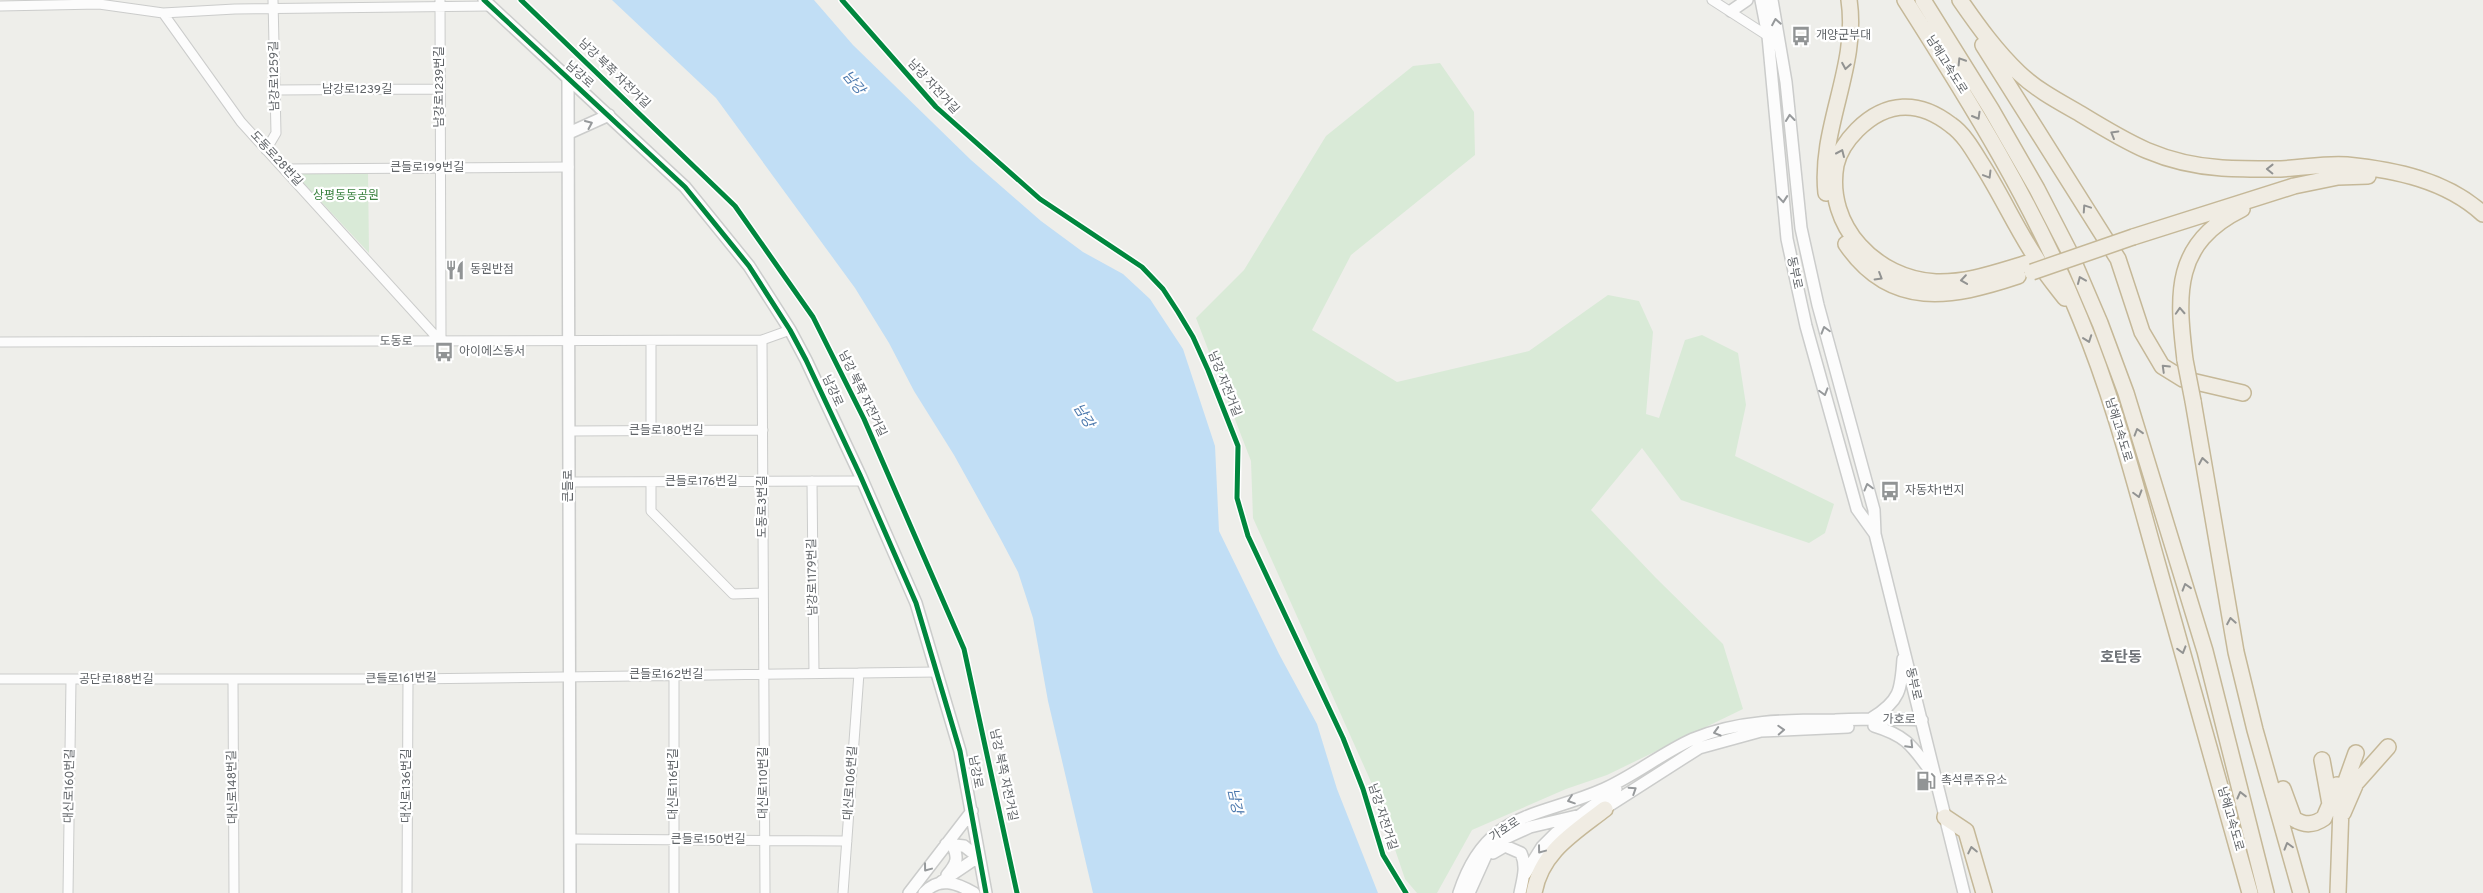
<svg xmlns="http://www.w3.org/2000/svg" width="2483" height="893" font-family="Overpass,'Noto Sans KR',sans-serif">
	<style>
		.green { fill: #d9ead7 }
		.water { fill: #c1def5 }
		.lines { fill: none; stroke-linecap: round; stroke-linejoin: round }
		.street-casing { stroke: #cbcccb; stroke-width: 11 }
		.secondary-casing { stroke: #cbcccb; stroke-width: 14 }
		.highway-casing { stroke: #c5b898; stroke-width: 18 }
		.street { stroke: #fcfcfc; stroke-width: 9 }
		.secondary { stroke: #fcfcfc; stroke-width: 11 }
		.highway { stroke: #f0ece3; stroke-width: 15 }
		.highway-bridge-casing { stroke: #c5b898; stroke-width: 18; stroke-linecap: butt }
		.highway-bridge { stroke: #f0ece3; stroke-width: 15 }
		.cycleway-casing { stroke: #fff; stroke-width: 8 }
		.cycleway { stroke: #00873e; stroke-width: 5 }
		.oneway { stroke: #96999b }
		.oneway2 { stroke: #929392 }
		.labels { text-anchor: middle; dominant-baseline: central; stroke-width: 4.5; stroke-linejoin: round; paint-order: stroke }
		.poi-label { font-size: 12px; fill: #5f6367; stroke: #fff; text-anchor: start }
		.street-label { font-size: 12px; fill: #5f6367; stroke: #fff }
		.park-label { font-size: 12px; fill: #3b8340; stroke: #fff }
		.water-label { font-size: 14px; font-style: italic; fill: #4b78ad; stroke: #fff }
		.quarter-label { font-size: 15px; font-weight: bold; fill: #707479; stroke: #fff }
	</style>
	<rect width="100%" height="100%" fill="#eeeeea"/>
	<path class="green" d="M 1440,63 L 1474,112 L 1475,155 L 1351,255 L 1312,330 L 1397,382 L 1529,351 L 1608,295 L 1639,301 L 1653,332 L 1646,414 L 1659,418 L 1685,340 L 1702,335 L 1738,353 L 1746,405 L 1735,456 L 1834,504 L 1825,533 L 1809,543 L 1681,500 L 1642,448 L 1591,510 L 1656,578 L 1723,644 L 1743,709 L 1607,775 L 1566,789 L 1472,830 L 1437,893 L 1417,893 L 1405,879 L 1376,793 L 1253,518 L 1251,461 L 1196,318 L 1244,270 L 1326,136 L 1413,66 Z
		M 299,172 L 368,172 L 369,253 L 299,178 Z"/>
	<path class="water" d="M 612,0 L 814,0 L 853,45 L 971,160 L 1041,221 L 1083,252 L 1123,274 L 1150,299 L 1183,349 L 1215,446 L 1219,531 L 1279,654 L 1317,724 L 1337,789 L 1378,893 L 1093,893 L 1048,701 L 1033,618 L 1018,572 L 999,536 L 954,455 L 914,391 L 889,343 L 855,288 L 716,98 Z"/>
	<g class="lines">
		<defs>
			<path id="street" d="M 440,0 L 441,342
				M 1712,0 L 1771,38
				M 0,6 L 99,4 L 163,13 L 235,9 L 490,6
				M 163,13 L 241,122 L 441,342
				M 275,90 L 440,89
				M 266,150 L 276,133 L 273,0
				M 285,169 L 569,167
				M 762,340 L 765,893
				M 651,341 L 651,431
				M 0,342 L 762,340 L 790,330
				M 569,431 L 763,430
				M 812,481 L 814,673
				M 569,482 L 863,481
				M 651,482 L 651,511 L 733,594 L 763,593
				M 674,675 L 674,893
				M 0,679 L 408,679 L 937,672
				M 233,680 L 234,893
				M 570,839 L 847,841
				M 68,893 L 71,680
				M 407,893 L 408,679
				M 843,893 L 859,673"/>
			<path id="secondary" d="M 484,0 L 685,187 L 749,266 L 790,330 L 806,360 L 860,475 L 916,603 L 960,751 L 986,893
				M 1761,0 L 1768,36 L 1787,239 L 1806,326 L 1857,509 L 1875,534
				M 1772,0 L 1786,82 L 1801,228 L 1818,305 L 1874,510 L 1875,534 L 1964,893
				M 1731,11 L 1747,0
				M 568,79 L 570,893
				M 569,133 L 609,115
				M 1872,718 C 1900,701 1901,690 1903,659
				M 1874,726 C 1907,736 1912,746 1932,773
				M 1493,853 L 1505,846 L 1521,853 C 1527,867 1523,878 1520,893
				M 1525,874 L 1542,847 L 1556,833 L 1616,789
				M 947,875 C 957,863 959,858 952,844
				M 941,882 L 978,857 L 964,846 L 946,844
				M 909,893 L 972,811
				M 924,893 C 939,876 957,883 974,893
				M 1459,893 C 1486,810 1536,819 1604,789 C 1635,775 1662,753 1693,739 C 1738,720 1787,720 1835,720 C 1864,719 1893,718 1922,720
				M 1469,893 L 1487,853 L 1497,842 L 1530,827 L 1602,810 L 1699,748 L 1761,731 L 1848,727"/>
			<path id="highway" d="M 1905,0 C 1970,102 2034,205 2080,318 C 2113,397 2134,480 2157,562 C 2188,672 2219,783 2250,893
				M 1923,0 L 1991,109 L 2037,189 L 2070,253 L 2100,323 L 2126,393 L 2205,651 L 2266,893
				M 1960,0 C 1978,26 1996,51 2019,73 C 2037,90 2058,101 2079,113 C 2128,143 2162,164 2222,168 C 2239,169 2257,169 2275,169 C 2299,169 2323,163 2347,165 C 2395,170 2446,180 2483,214
				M 1983,45 L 2118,259 L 2142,332 L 2162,366 L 2183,379 L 2243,393
				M 1826,193 C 1819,127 1859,67 1849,0
				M 2133,237 L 2294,186 L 2338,177 L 2368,176
				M 1846,244 C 1891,310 1952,298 2018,276
				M 2028,263 C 1997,272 1968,283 1936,282 C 1876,279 1825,226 1836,165 C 1839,152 1847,140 1857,130 C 1886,101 1919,100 1951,125 C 1964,134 1973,150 1981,163 C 2001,194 2016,228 2036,258 C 2044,272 2055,285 2065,298
				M 2185,360 C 2177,294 2173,243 2242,209
				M 2193,401 L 2236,652 L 2255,730 L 2301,893
				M 2337,785 L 2341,807 L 2338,893
				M 2283,789 L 2294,819 C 2305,826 2314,825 2324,818 L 2330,804 L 2322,760
				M 2341,795 L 2356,753
				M 2343,813 L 2356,783 L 2388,747
				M 1945,817 L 1966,831 L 1984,893
				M 1534,893 C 1541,852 1574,833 1605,809"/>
		</defs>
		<use href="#street" class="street-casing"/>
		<use href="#secondary" class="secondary-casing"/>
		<use href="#highway" class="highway-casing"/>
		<use href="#street" class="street"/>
		<use href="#secondary" class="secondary"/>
		<use href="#highway" class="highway"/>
		<defs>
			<path id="highway-bridge" d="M 2032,272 L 2133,237
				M 2185,360 L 2193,401"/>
		</defs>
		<use href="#highway-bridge" class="highway-bridge-casing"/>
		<use href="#highway-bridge" class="highway-bridge"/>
		<defs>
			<path id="cycleway" d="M 484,0 L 685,187 L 749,266 L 790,330 L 806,360 L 860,475 L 916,603 L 960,751 L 986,893
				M 521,0 L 735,206 L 813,317 L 864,419 L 964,649 L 1017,893
				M 842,0 L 936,107 L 1040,199 L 1142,267 L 1163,289 L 1178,312 L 1193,337 L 1208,370 L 1238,446 L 1237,498 L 1248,536 L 1343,738 L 1363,789 L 1383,855 L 1406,893"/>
		</defs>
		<use href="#cycleway" class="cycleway-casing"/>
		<use href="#cycleway" class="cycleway"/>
	</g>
	<defs><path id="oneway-chevron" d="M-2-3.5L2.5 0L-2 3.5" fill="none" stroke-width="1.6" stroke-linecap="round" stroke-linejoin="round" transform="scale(1.25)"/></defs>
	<g class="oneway">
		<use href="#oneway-chevron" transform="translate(1776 22) rotate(-100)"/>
		<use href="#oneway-chevron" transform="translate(1790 118) rotate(-96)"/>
		<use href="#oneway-chevron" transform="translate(589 124) rotate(-24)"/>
		<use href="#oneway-chevron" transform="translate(1783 199) rotate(85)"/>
		<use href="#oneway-chevron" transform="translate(1825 330) rotate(-106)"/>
		<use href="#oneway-chevron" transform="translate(1824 392) rotate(74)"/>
		<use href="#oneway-chevron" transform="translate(1868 487) rotate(-105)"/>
		<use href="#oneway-chevron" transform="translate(1781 730) rotate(-3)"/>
		<use href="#oneway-chevron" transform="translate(1717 732) rotate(164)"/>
		<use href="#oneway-chevron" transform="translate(1910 745) rotate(46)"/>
		<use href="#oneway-chevron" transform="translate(1633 790) rotate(-33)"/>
		<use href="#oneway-chevron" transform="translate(1571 800) rotate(161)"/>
		<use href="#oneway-chevron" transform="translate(1541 850) rotate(127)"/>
		<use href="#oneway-chevron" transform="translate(927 868) rotate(127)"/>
	</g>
	<g class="oneway2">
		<use href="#oneway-chevron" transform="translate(1961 61) rotate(-122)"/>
		<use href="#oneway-chevron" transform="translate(1846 66) rotate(100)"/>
		<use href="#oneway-chevron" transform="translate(1977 116) rotate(60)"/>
		<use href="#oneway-chevron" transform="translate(2114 134) rotate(-150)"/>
		<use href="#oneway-chevron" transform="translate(1841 153) rotate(-66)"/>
		<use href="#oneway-chevron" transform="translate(2270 169) rotate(-179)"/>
		<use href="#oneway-chevron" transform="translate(1988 175) rotate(59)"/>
		<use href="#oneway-chevron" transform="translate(2086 208) rotate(-124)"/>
		<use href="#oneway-chevron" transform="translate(1879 277) rotate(31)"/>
		<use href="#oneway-chevron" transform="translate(1964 280) rotate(172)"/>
		<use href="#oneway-chevron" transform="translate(2081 280) rotate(-113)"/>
		<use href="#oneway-chevron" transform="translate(2180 311) rotate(-93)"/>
		<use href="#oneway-chevron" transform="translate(2088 339) rotate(70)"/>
		<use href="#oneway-chevron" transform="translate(2165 368) rotate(-136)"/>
		<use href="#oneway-chevron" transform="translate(2138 432) rotate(-107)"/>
		<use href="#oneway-chevron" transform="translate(2203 461) rotate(-100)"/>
		<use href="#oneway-chevron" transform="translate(2138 494) rotate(74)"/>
		<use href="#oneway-chevron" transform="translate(2186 587) rotate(-107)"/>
		<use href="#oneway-chevron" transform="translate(2231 621) rotate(-100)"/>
		<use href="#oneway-chevron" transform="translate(2182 650) rotate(74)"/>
		<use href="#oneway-chevron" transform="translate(2241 795) rotate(-104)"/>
		<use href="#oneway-chevron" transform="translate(2288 846) rotate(-106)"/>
		<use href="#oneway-chevron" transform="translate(1972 850) rotate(-102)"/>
	</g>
	<defs>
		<symbol id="bus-bare" viewBox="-9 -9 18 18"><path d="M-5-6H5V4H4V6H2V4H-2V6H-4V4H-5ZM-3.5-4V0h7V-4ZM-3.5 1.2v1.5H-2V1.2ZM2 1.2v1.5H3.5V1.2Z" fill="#919495" stroke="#fff" stroke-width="2.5" paint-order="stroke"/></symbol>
		<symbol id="restaurant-bare" viewBox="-9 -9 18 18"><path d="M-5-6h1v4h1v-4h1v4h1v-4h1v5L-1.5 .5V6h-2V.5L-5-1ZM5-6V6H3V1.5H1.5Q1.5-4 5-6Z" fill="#919495" stroke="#fff" stroke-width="2.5" paint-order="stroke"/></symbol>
		<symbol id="fuel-bare" viewBox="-9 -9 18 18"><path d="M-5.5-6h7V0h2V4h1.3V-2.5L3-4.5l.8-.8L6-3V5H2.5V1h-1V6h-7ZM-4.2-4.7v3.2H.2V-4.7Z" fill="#919495" stroke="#fff" stroke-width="2.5" paint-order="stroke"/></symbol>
	</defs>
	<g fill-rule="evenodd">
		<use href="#bus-bare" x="1787" y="22" width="28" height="28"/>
		<use href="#restaurant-bare" x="441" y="256" width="28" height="28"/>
		<use href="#bus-bare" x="430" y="338" width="28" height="28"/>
		<use href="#bus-bare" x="1876" y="477" width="28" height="28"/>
		<use href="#fuel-bare" x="1912" y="767" width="28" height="28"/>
	</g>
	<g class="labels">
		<g class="poi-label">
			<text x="1816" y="36">개양군부대</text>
			<text x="470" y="270">동원반점</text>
			<text x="459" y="352">아이에스동서</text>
			<text x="1905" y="491">자동차1번지</text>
			<text x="1941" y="781">촉석루주유소</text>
		</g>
		<g class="street-label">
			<text transform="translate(1946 65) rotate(58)">남해고속도로</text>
			<text transform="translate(614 74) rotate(44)">남강 북쪽 자전거길</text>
			<text transform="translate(579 75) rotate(42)">남강로</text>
			<text transform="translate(275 76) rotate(-91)">남강로1259길</text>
			<text transform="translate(440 87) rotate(-90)">남강로1239번길</text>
			<text transform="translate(933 87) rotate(47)">남강 자전거길</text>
			<text x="357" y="90">남강로1239길</text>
			<text transform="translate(276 159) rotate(47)">도동로28번길</text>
			<text x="427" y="168">큰들로199번길</text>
			<text transform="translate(1794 273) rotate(78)">동부로</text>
			<text x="396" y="342">도동로</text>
			<text transform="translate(1224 384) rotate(68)">남강 자전거길</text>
			<text transform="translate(832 391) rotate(65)">남강로</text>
			<text transform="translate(862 394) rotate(64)">남강 북쪽 자전거길</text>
			<text transform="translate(2118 430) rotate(73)">남해고속도로</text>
			<text x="666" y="431">큰들로180번길</text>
			<text x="701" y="482">큰들로176번길</text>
			<text transform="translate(569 486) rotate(-90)">큰들로</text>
			<text transform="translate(763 507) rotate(-90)">도동로3번길</text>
			<text transform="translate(813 577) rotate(-91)">남강로1179번길</text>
			<text x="666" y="675">큰들로162번길</text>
			<text transform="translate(401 679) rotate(-1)">큰들로161번길</text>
			<text x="116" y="680">공단로188번길</text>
			<text transform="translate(1913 684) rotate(77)">동부로</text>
			<text transform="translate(1899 720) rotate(1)">가호로</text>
			<text transform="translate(975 772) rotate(79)">남강로</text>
			<text transform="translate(1003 775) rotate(78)">남강 북쪽 자전거길</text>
			<text transform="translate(764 783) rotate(-90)">대신로110번길</text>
			<text transform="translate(851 783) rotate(-86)">대신로106번길</text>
			<text transform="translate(674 784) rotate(-90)">대신로116번길</text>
			<text transform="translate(70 786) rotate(-89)">대신로160번길</text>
			<text transform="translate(407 786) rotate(-90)">대신로136번길</text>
			<text transform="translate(233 787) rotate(-91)">대신로148번길</text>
			<text transform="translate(1382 817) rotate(72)">남강 자전거길</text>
			<text transform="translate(2230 819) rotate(74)">남해고속도로</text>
			<text transform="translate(1505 830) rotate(-33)">가호로</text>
			<text x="708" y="840">큰들로150번길</text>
		</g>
		<g class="park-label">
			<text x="346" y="196">상평동동공원</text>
		</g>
		<g class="water-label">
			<text transform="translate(853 83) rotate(50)">남강</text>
			<text transform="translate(1083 416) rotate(58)">남강</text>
			<text transform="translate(1234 801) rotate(78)">남강</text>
		</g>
		<g class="quarter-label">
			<text x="2121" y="658">호탄동</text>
		</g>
	</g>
</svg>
